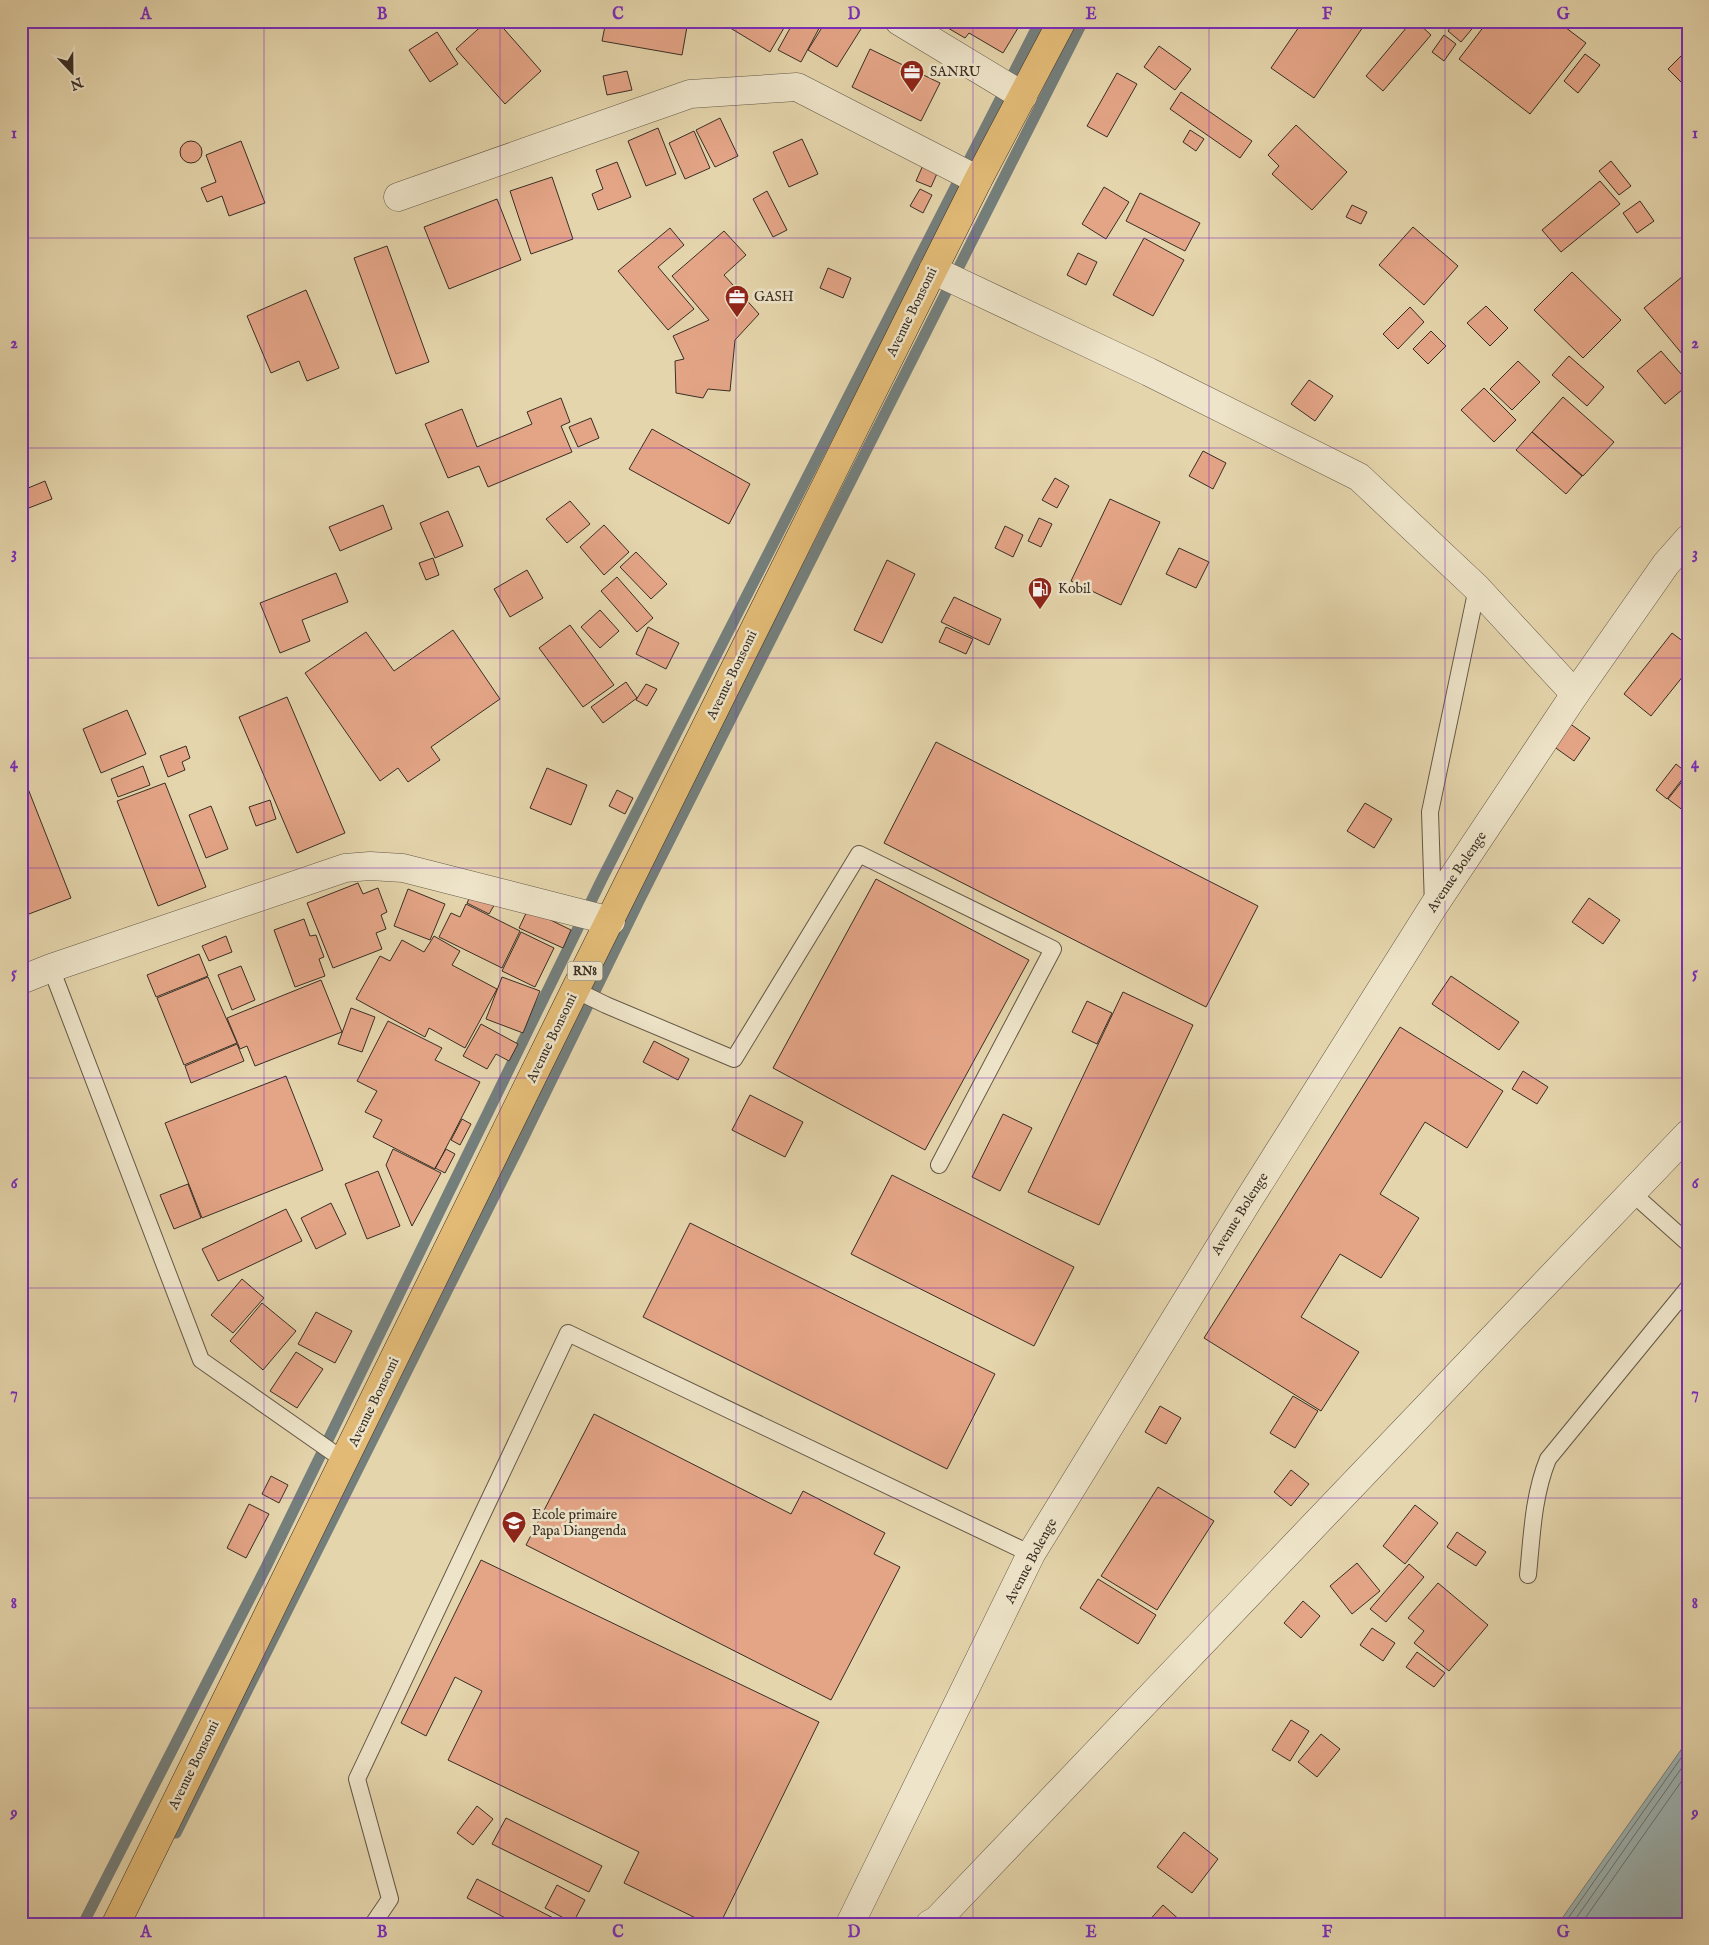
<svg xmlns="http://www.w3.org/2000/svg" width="1709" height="1945" font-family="'IM FELL English',serif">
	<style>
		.water { fill: #9cb5b6; stroke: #747f7c }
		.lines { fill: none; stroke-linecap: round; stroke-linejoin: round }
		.shore { stroke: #6a726d; stroke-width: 1 }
		.stream { stroke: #747f7c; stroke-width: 11 }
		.building { fill: #e4a587; stroke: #392e24 }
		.service-casing { stroke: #645846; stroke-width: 18 }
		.minor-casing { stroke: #645846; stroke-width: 29 }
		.tertiary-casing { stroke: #645846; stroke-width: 29 }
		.primary-casing { stroke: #392e24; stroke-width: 29 }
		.service { stroke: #eee4c9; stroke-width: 16 }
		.minor { stroke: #eee4c9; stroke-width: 28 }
		.tertiary { stroke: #eee4c9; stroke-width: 28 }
		.primary { stroke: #e2ba76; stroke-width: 28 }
		.grid { fill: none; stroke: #7b2cbf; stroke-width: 1; stroke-opacity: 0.55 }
		.labels { text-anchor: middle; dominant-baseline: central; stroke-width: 5; stroke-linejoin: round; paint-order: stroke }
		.shield { fill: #eee4c9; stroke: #6f6556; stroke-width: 1 }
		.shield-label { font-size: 12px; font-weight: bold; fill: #392e24 }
		.poi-label { font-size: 14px; fill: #392e24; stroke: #eee4c9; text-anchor: start }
		.street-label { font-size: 14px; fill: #392e24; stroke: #eee4c9 }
		.neatline { fill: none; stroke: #7b2cbf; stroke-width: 2 }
		.grid-label { font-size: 16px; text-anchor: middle; font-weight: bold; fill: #7b2cbf }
	</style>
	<rect width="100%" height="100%" fill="#e5d5ac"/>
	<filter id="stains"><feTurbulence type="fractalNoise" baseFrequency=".004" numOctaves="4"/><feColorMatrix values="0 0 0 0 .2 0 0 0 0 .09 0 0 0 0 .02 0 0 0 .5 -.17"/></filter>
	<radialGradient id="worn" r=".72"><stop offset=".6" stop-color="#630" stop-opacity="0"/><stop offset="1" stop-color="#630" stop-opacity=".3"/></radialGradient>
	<path class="water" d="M 1688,1740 L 1688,1924 L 1558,1924 Z"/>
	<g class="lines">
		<path class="shore" d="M 1564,1924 L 1688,1748
			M 1572,1924 L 1688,1759
			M 1581,1924 L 1688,1772"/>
		<path class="stream" d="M 176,1833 L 518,1149 L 639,901 L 1083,21
			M 83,1924 L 266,1567 L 602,879 L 1040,21"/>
	</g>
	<path class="building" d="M 392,21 L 407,21 L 402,28 Z
		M 487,21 L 497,21 L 541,71 L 505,104 L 456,49 Z
		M 606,21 L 688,21 L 682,55 L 602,41 Z
		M 730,21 L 788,21 L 770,52 L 727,26 Z
		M 794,21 L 823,21 L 801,62 L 778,50 Z
		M 826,21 L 866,21 L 837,67 L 808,50 Z
		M 936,21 L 1006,21 L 1018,28 L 1003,53 L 969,33 L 965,38 Z
		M 1303,21 L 1356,21 L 1363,27 L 1314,98 L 1271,68 Z
		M 1412,21 L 1416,21 L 1431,35 L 1383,91 L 1366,76 Z
		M 1455,21 L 1473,21 L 1476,24 L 1461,42 L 1448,31 Z
		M 1488,21 L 1557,21 L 1586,43 L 1530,114 L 1459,59 Z
		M 437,32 L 458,64 L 430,82 L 409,50 Z
		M 1444,35 L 1456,44 L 1444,61 L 1432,52 Z
		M 1159,46 L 1191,69 L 1175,90 L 1144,67 Z
		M 870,49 L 940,83 L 921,121 L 852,87 Z
		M 1688,49 L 1688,89 L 1668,69 Z
		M 1585,54 L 1600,65 L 1578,93 L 1564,81 Z
		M 627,71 L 632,90 L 607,95 L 603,76 Z
		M 1117,73 L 1137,84 L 1107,137 L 1087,126 Z
		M 1181,92 L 1252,141 L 1240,158 L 1170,109 Z
		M 720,118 L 738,156 L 715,167 L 696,130 Z
		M 1296,125 L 1347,172 L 1312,210 L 1272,174 L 1279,166 L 1268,155 Z
		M 658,128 L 676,174 L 646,186 L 628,141 Z
		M 1190,130 L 1204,139 L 1196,151 L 1183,142 Z
		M 694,131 L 710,168 L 685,179 L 669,143 Z
		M 802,139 L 818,174 L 789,187 L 773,152 Z
		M180 152a11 11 0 1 1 22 0a11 11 0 1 1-22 0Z
		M 241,141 L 265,203 L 229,216 L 222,196 L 207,202 L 201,188 L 216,182 L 206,155 Z
		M 1611,161 L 1631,186 L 1619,195 L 1599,171 Z
		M 617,162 L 631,197 L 598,210 L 592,194 L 603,189 L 596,170 Z
		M 924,163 L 939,169 L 931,187 L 916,181 Z
		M 552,177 L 573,239 L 531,254 L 510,191 Z
		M 1600,181 L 1620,204 L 1561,252 L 1542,230 Z
		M 1104,187 L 1129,202 L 1106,239 L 1082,224 Z
		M 920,189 L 932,195 L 923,213 L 910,206 Z
		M 767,191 L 787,230 L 773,237 L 753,199 Z
		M 1140,193 L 1200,223 L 1185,251 L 1126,221 Z
		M 497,199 L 521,260 L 449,289 L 424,227 Z
		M 1640,201 L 1654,221 L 1637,233 L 1623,213 Z
		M 1352,205 L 1367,212 L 1361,224 L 1346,217 Z
		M 1413,227 L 1458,266 L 1424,305 L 1379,265 Z
		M 670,228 L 684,245 L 658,267 L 694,309 L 668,330 L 618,271 Z
		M 724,231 L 746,255 L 724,275 L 759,314 L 735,340 L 730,391 L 708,389 L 703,398 L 676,393 L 675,361 L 684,359 L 673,336 L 709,320 L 672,276 Z
		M 1144,238 L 1184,260 L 1153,316 L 1113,295 Z
		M 387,246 L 429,362 L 396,374 L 354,258 Z
		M 1078,253 L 1097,262 L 1086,285 L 1067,275 Z
		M 828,268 L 851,278 L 843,298 L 820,288 Z
		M 1572,272 L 1621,320 L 1583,358 L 1534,310 Z
		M 1688,272 L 1688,352 L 1683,355 L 1644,308 Z
		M 306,290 L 339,368 L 307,381 L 299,361 L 271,373 L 247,316 Z
		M 1486,306 L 1508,328 L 1490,346 L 1467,323 Z
		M 1410,307 L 1424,322 L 1398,349 L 1383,334 Z
		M 1431,331 L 1446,346 L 1428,364 L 1413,349 Z
		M 1661,351 L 1688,382 L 1688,385 L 1665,404 L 1637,371 Z
		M 1569,356 L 1604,387 L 1587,406 L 1552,375 Z
		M 1518,361 L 1540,382 L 1512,410 L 1490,389 Z
		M 1309,380 L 1333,396 L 1315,421 L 1291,404 Z
		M 1484,388 L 1516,420 L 1494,442 L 1461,410 Z
		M 1563,397 L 1614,442 L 1583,476 L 1532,432 Z
		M 561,398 L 570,422 L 561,426 L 572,452 L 488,487 L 479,466 L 448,478 L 425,424 L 462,409 L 477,447 L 532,424 L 527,412 Z
		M 591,418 L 599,438 L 578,447 L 569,427 Z
		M 652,429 L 750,484 L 729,524 L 629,469 Z
		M 1532,432 L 1582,476 L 1566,494 L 1516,450 Z
		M 1203,451 L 1226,463 L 1213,489 L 1189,476 Z
		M 1055,478 L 1069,486 L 1057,508 L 1042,500 Z
		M 45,481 L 52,499 L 21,511 L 21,491 Z
		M 1110,499 L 1160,522 L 1121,605 L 1071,581 Z
		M 570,501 L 590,524 L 567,543 L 546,519 Z
		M 383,505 L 392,529 L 340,551 L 329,527 Z
		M 448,511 L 463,546 L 435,558 L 420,523 Z
		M 1039,518 L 1052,524 L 1041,547 L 1028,541 Z
		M 604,525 L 629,552 L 604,575 L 580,547 Z
		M 1005,526 L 1023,535 L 1013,557 L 995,548 Z
		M 1179,548 L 1209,562 L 1196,588 L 1166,574 Z
		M 636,552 L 667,584 L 651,599 L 620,567 Z
		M 433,558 L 439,575 L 426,580 L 419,563 Z
		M 887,560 L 915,574 L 882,643 L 854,630 Z
		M 527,570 L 543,598 L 510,617 L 494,589 Z
		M 336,573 L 348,602 L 302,620 L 310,641 L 280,653 L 260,603 Z
		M 617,577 L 653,618 L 637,632 L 601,591 Z
		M 954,597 L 1001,619 L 989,645 L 941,622 Z
		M 600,610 L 619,631 L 600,648 L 581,627 Z
		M 570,625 L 614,685 L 583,707 L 539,648 Z
		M 648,627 L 679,643 L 666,669 L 636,654 Z
		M 946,627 L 973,639 L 966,654 L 939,642 Z
		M 453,630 L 500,699 L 431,747 L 440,760 L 408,782 L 398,768 L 380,781 L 305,673 L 366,632 L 394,671 Z
		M 1672,633 L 1688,645 L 1688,670 L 1651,716 L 1624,694 Z
		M 626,682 L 637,698 L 603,723 L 591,707 Z
		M 646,684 L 657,689 L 647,706 L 636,700 Z
		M 287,697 L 345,833 L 297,853 L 239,717 Z
		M 127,710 L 146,754 L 101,773 L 83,729 Z
		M 1569,723 L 1590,738 L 1574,761 L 1553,746 Z
		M 936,742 L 1258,906 L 1206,1007 L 884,843 Z
		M 186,746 L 190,758 L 182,762 L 185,770 L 168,777 L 160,756 Z
		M 1676,764 L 1687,773 L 1667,799 L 1656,790 Z
		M 143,766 L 150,785 L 118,797 L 111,779 Z
		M 547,768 L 587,785 L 571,825 L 530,808 Z
		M 21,771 L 71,898 L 21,917 Z
		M 1688,774 L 1688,814 L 1668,799 Z
		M 165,783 L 206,887 L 158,906 L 117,801 Z
		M 617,790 L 633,798 L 625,814 L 609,806 Z
		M 270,800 L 276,819 L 256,826 L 249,807 Z
		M 1365,803 L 1392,819 L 1374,848 L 1347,831 Z
		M 211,806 L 228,849 L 206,858 L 189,815 Z
		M 876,879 L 1029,960 L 925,1150 L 773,1068 Z
		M 358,883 L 363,894 L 378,888 L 387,912 L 381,915 L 386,929 L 376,933 L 382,949 L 333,968 L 307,903 Z
		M 408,889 L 445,904 L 430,940 L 394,926 Z
		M 473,891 L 496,902 L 489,914 L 467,903 Z
		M 1589,898 L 1620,920 L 1603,944 L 1572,922 Z
		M 466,904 L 520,931 L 502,968 L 439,937 L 451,913 L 460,917 Z
		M 528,909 L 571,930 L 563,948 L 519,928 Z
		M 304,919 L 310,936 L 316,935 L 324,957 L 319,959 L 325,976 L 295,987 L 274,930 Z
		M 521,932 L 554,948 L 535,987 L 502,971 Z
		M 226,936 L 232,952 L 209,961 L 202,946 Z
		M 434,936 L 460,951 L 452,965 L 497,989 L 465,1048 L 429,1028 L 425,1037 L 356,999 L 380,956 L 390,961 L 402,940 L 424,952 Z
		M 199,954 L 208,976 L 156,997 L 147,975 Z
		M 241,966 L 255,1000 L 232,1010 L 218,975 Z
		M 1451,976 L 1519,1022 L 1499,1050 L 1432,1004 Z
		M 208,977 L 237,1043 L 184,1065 L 157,998 Z
		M 502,977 L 540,991 L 523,1033 L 486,1019 Z
		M 321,980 L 342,1032 L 255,1066 L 247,1046 L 240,1049 L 227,1018 Z
		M 1123,992 L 1193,1025 L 1099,1225 L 1028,1192 Z
		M 1087,1001 L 1112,1013 L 1097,1044 L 1072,1032 Z
		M 351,1008 L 375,1017 L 362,1052 L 338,1044 Z
		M 388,1021 L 442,1048 L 435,1060 L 480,1082 L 435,1169 L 373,1137 L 382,1120 L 365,1112 L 377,1091 L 357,1081 Z
		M 481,1024 L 518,1044 L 509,1061 L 496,1054 L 487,1069 L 463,1056 Z
		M 1400,1027 L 1503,1091 L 1467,1148 L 1425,1122 L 1380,1194 L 1419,1218 L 1381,1278 L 1340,1254 L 1301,1317 L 1359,1352 L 1321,1411 L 1204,1338 Z
		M 654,1041 L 689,1059 L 678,1080 L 643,1062 Z
		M 237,1044 L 244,1061 L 191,1083 L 185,1066 Z
		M 1523,1071 L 1548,1087 L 1537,1104 L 1512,1089 Z
		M 286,1076 L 323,1170 L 202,1218 L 165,1123 Z
		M 750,1095 L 803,1122 L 785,1157 L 732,1130 Z
		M 1003,1114 L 1032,1128 L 1000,1191 L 972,1177 Z
		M 462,1119 L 471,1124 L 460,1145 L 451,1140 Z
		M 393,1149 L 441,1173 L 412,1226 L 386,1165 Z
		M 446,1149 L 455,1154 L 445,1173 L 435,1168 Z
		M 378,1171 L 400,1226 L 367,1239 L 345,1184 Z
		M 892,1175 L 1074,1267 L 1034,1346 L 851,1254 Z
		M 188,1184 L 201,1218 L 174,1229 L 160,1195 Z
		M 331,1203 L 346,1234 L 316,1249 L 301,1218 Z
		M 286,1209 L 302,1241 L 218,1281 L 202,1249 Z
		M 690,1223 L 995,1374 L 947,1469 L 643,1317 Z
		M 242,1279 L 264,1298 L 233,1333 L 211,1315 Z
		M 262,1303 L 296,1331 L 263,1370 L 230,1341 Z
		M 316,1312 L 352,1331 L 335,1363 L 298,1344 Z
		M 296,1352 L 323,1369 L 297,1408 L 270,1391 Z
		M 1293,1396 L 1318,1411 L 1295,1448 L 1270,1433 Z
		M 1160,1406 L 1181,1418 L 1166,1444 L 1145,1432 Z
		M 594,1414 L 791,1514 L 803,1491 L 885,1533 L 874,1554 L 900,1567 L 831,1700 L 526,1545 Z
		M 1291,1470 L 1309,1484 L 1291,1506 L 1274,1492 Z
		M 271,1476 L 288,1485 L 279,1503 L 262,1494 Z
		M 1158,1487 L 1214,1521 L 1157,1610 L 1101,1576 Z
		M 249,1504 L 269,1514 L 246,1558 L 227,1548 Z
		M 1415,1505 L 1438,1523 L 1405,1564 L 1383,1546 Z
		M 1457,1532 L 1486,1552 L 1476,1566 L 1447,1547 Z
		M 481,1560 L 819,1722 L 720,1924 L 708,1924 L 624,1883 L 639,1852 L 448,1760 L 482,1691 L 455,1677 L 426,1736 L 401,1723 Z
		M 1357,1563 L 1380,1591 L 1352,1614 L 1330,1586 Z
		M 1409,1564 L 1424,1577 L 1386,1622 L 1370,1609 Z
		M 1098,1579 L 1156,1615 L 1138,1644 L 1080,1608 Z
		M 1438,1583 L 1488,1625 L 1449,1671 L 1414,1643 L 1424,1631 L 1408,1618 Z
		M 1303,1601 L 1320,1616 L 1301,1638 L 1284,1623 Z
		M 1372,1628 L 1395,1643 L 1383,1661 L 1360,1645 Z
		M 1417,1652 L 1445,1673 L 1434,1687 L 1406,1667 Z
		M 1291,1720 L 1309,1731 L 1290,1761 L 1272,1750 Z
		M 1321,1734 L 1340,1749 L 1317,1777 L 1298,1762 Z
		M 477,1806 L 493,1819 L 473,1845 L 457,1833 Z
		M 506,1818 L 602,1866 L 589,1892 L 492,1844 Z
		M 1184,1832 L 1218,1859 L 1192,1893 L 1157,1867 Z
		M 477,1879 L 565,1924 L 517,1924 L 467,1898 Z
		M 557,1885 L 585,1900 L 573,1923 L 545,1908 Z
		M 1163,1905 L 1183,1923 L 1183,1924 L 1146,1924 Z"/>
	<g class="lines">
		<defs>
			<path id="service" d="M 1433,906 L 1430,812 L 1477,588
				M 51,968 L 201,1360 L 345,1461
				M 575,990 L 606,1005 L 734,1059 L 859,854 L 1053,949 L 939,1165
				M 1632,1193 L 1688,1243
				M 1528,1575 C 1532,1535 1533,1496 1548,1459 L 1688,1288
				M 373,1924 L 390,1899 L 357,1779 L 568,1333 L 1031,1554"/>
			<path id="minor" d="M 899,21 L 1023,96
				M 398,197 L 690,94 L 797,87 L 978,180
				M 933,270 L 1149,372 L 1359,477 L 1477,588 L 1575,694
				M 21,980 L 51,968 L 345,868 L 370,866 L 403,868 L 611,921
				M 930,1924 L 937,1920 L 1688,1134"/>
			<path id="tertiary" d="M 850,1924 L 1031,1554 L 1249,1199 L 1433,907 L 1575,694 L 1666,564 L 1688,539"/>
			<path id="primary" d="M 116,1924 L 575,990 L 933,270 L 978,180 L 1062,21"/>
		</defs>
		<use href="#service" class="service-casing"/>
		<use href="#minor" class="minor-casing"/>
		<use href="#tertiary" class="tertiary-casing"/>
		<use href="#primary" class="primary-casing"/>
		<use href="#service" class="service"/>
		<use href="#minor" class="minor"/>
		<use href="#tertiary" class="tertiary"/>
		<use href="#primary" class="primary"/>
	</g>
	<path class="grid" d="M 264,21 L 264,1924M 500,21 L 500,1924M 736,21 L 736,1924M 973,21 L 973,1924M 1209,21 L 1209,1924M 1445,21 L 1445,1924M 21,238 L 1688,238M 21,448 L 1688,448M 21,658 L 1688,658M 21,868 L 1688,868M 21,1078 L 1688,1078M 21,1288 L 1688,1288M 21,1498 L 1688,1498M 21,1708 L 1688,1708"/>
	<defs>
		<symbol id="office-pin" viewBox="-11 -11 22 30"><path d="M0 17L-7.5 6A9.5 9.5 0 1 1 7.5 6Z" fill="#8f2418" stroke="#eee4c9"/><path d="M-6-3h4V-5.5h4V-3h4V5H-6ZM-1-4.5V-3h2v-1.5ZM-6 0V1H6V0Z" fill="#fff"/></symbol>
		<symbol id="fuel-pin" viewBox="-11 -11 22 30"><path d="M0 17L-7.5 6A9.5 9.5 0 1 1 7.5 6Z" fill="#8f2418" stroke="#eee4c9"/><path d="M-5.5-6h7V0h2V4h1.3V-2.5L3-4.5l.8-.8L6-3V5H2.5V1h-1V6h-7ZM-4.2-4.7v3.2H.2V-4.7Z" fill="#fff"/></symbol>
		<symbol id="school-pin" viewBox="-11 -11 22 30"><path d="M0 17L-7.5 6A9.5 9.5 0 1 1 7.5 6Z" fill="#8f2418" stroke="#eee4c9"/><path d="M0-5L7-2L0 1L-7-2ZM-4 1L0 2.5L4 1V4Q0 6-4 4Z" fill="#fff"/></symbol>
	</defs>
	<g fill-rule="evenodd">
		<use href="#office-pin" x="898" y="58" width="28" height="38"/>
		<use href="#office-pin" x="723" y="283" width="28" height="38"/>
		<use href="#fuel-pin" x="1026" y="575" width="28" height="38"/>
		<use href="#school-pin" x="500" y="1509" width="28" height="38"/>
	</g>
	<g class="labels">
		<rect class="shield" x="567.5" y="961.5" width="35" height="19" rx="4"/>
		<g class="shield-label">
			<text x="585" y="971">RN8</text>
		</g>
		<g class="poi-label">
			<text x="930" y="72">SANRU</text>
			<text x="754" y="297">GASH</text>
			<text x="1058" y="589">Kobil</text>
			<text x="532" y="1515">Ecole primaire<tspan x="532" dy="16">Papa Diangenda</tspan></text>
		</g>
		<g class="street-label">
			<text transform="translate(912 312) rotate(-64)">Avenue Bonsomi</text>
			<text transform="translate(732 675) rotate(-64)">Avenue Bonsomi</text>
			<text transform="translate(1457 872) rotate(-56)">Avenue Bolenge</text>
			<text transform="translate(552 1038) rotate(-64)">Avenue Bonsomi</text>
			<text transform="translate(1240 1214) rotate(-58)">Avenue Bolenge</text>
			<text transform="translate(374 1402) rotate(-64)">Avenue Bonsomi</text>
			<text transform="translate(1031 1561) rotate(-62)">Avenue Bolenge</text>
			<text transform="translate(194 1765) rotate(-64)">Avenue Bonsomi</text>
		</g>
	</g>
	<rect width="1709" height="1945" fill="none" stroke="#e5d5ac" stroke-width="55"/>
	<g transform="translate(72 72) rotate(158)" stroke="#eee4c9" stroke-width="4" paint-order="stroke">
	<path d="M0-4L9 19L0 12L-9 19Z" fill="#392e24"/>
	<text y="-8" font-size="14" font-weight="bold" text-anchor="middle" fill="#392e24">N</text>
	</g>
	<rect x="28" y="28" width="1654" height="1890" class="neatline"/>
	<g class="grid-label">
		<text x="146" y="19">A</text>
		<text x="382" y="19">B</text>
		<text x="618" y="19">C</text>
		<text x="854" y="19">D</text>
		<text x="1091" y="19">E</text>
		<text x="1327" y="19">F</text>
		<text x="1563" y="19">G</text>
		<text x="14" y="138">1</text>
		<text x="1695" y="138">1</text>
		<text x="14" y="348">2</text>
		<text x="1695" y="348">2</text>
		<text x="14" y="558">3</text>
		<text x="1695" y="558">3</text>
		<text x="14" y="768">4</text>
		<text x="1695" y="768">4</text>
		<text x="14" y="978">5</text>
		<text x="1695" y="978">5</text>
		<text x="14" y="1188">6</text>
		<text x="1695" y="1188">6</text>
		<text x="14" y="1398">7</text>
		<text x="1695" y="1398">7</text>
		<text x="14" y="1608">8</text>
		<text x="1695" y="1608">8</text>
		<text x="14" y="1818">9</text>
		<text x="1695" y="1818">9</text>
		<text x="146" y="1937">A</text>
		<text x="382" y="1937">B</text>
		<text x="618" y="1937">C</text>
		<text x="854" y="1937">D</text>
		<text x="1091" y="1937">E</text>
		<text x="1327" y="1937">F</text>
		<text x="1563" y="1937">G</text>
	</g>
	<rect width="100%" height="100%" filter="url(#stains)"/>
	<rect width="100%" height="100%" fill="url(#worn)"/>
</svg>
